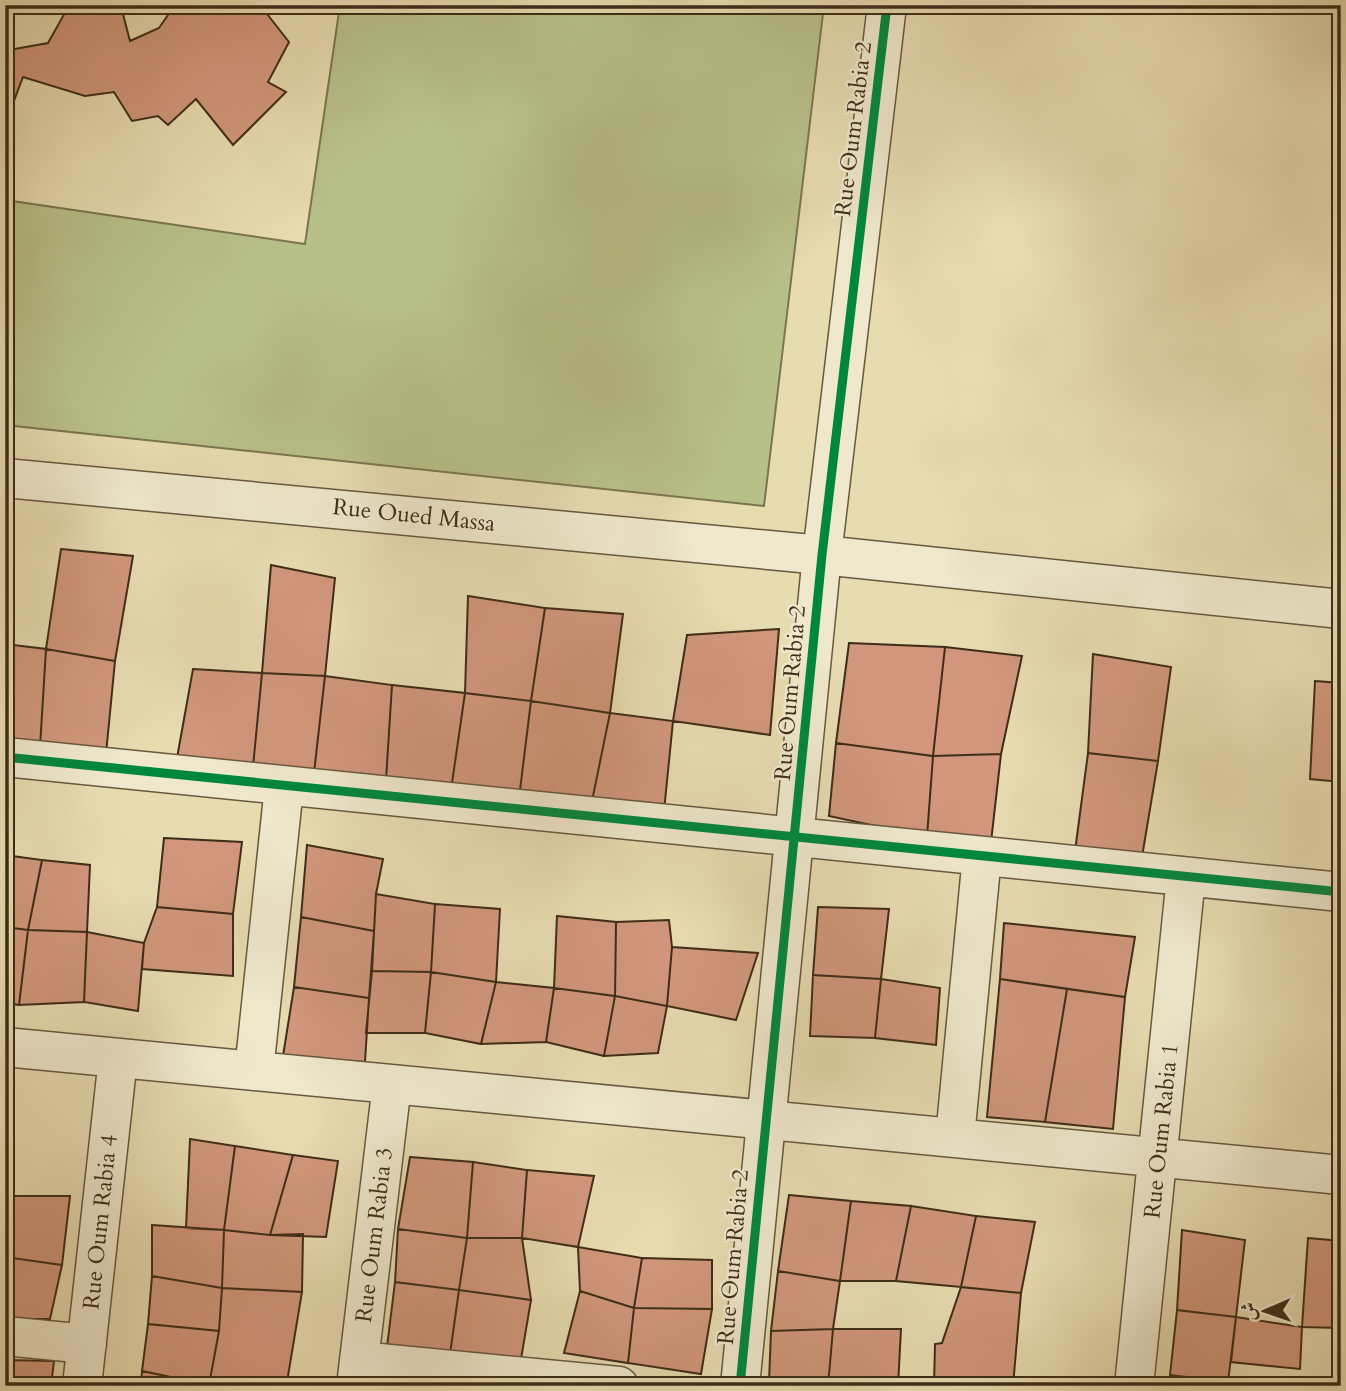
<svg xmlns="http://www.w3.org/2000/svg" width="1346" height="1391" font-family="Cardo,Amiri,serif">
	<style>
		.green { fill: #b8c08a; stroke: #7b7651; stroke-width: 2 }
		.building { fill: #d1967b; stroke: #3e2d18; stroke-width: 2 }
		.lines { fill: none; stroke-linecap: round; stroke-linejoin: round }
		.minor-casing { stroke: #68583e; stroke-width: 41 }
		.minor { stroke: #efe8cc; stroke-width: 38 }
		.cycleway-casing { stroke: #efe8cc; stroke-width: 13 }
		.cycleway { stroke: #00873e; stroke-width: 9 }
		.labels { text-anchor: middle; dominant-baseline: central; stroke-width: 5; stroke-linejoin: round; paint-order: stroke }
		.street-label { font-size: 23px; fill: #3e2d18; stroke: #efe8cc }
	</style>
	<rect width="100%" height="100%" fill="#e7dbb0"/>
	<filter id="stains"><feTurbulence type="fractalNoise" baseFrequency=".00286" numOctaves="4"/><feColorMatrix values="0 0 0 0 .2 0 0 0 0 .09 0 0 0 0 .02 0 0 0 .5 -.17"/></filter>
	<radialGradient id="worn" r=".72"><stop offset=".6" stop-color="#630" stop-opacity="0"/><stop offset="1" stop-color="#630" stop-opacity=".3"/></radialGradient>
	<path class="green" d="M 340,5 L 824,5 L 764,506 L 5,425 L 5,200 L 305,244 Z"/>
	<path class="building" d="M 5,5 L 14,5 L 9,50 L 48,43 L 67,9 L 84,5 L 110,5 L 123,14 L 130,41 L 159,28 L 175,5 L 193,5 L 208,13 L 221,5 L 260,5 L 289,42 L 268,82 L 286,92 L 233,145 L 196,99 L 168,125 L 158,116 L 132,121 L 114,92 L 85,96 L 23,77 L 12,106 L 5,104 Z
		M 61,549 L 133,556 L 115,661 L 46,649 Z
		M 271,565 L 335,578 L 325,676 L 262,673 Z
		M 468,596 L 545,608 L 531,701 L 465,693 Z
		M 545,608 L 623,614 L 610,713 L 531,701 Z
		M 779,629 L 770,735 L 673,721 L 687,635 Z
		M 849,643 L 945,647 L 933,756 L 836,743 Z
		M 5,644 L 46,649 L 40,747 L 5,744 Z
		M 945,647 L 1022,656 L 1001,754 L 933,756 Z
		M 46,649 L 115,661 L 106,754 L 40,747 Z
		M 1093,654 L 1171,667 L 1158,761 L 1088,753 Z
		M 193,669 L 262,673 L 253,767 L 177,758 Z
		M 262,673 L 325,676 L 314,773 L 253,767 Z
		M 325,676 L 392,685 L 386,780 L 314,773 Z
		M 1315,681 L 1341,683 L 1341,782 L 1310,779 Z
		M 392,685 L 465,693 L 451,790 L 386,780 Z
		M 465,693 L 531,701 L 519,798 L 451,790 Z
		M 531,701 L 610,713 L 592,801 L 519,798 Z
		M 610,713 L 673,721 L 664,811 L 592,801 Z
		M 836,743 L 933,756 L 927,837 L 829,816 Z
		M 1088,753 L 1158,761 L 1142,857 L 1075,851 Z
		M 1001,754 L 990,851 L 927,837 L 933,756 Z
		M 164,838 L 242,842 L 233,914 L 157,907 Z
		M 307,845 L 383,859 L 376,894 L 374,931 L 301,917 Z
		M 5,855 L 42,860 L 28,930 L 5,927 Z
		M 42,860 L 90,865 L 87,932 L 28,930 Z
		M 376,894 L 435,904 L 431,972 L 372,971 Z
		M 435,904 L 500,909 L 496,982 L 431,972 Z
		M 157,907 L 233,914 L 233,976 L 142,969 L 144,943 Z
		M 818,907 L 889,909 L 881,979 L 813,975 Z
		M 557,916 L 616,922 L 615,996 L 554,988 Z
		M 301,917 L 374,931 L 369,998 L 294,987 Z
		M 669,920 L 672,947 L 667,1006 L 615,996 L 616,922 Z
		M 1004,923 L 1135,937 L 1125,997 L 1000,979 Z
		M 5,927 L 28,930 L 19,1005 L 5,1003 Z
		M 28,930 L 87,932 L 84,1002 L 19,1005 Z
		M 87,932 L 144,943 L 138,1011 L 84,1002 Z
		M 672,947 L 758,953 L 736,1020 L 667,1006 Z
		M 372,971 L 431,972 L 425,1033 L 366,1033 Z
		M 431,972 L 496,982 L 481,1044 L 425,1033 Z
		M 813,975 L 881,979 L 875,1038 L 810,1036 Z
		M 881,979 L 940,988 L 936,1045 L 875,1038 Z
		M 1000,979 L 1067,989 L 1045,1122 L 987,1117 Z
		M 496,982 L 554,988 L 546,1042 L 481,1044 Z
		M 294,987 L 369,998 L 365,1062 L 283,1056 Z
		M 554,988 L 615,996 L 604,1056 L 546,1042 Z
		M 1067,989 L 1125,997 L 1113,1129 L 1045,1122 Z
		M 615,996 L 667,1006 L 658,1053 L 604,1056 Z
		M 190,1139 L 235,1146 L 224,1230 L 186,1228 Z
		M 235,1146 L 293,1155 L 270,1235 L 224,1230 Z
		M 293,1155 L 338,1161 L 326,1237 L 270,1235 Z
		M 410,1157 L 473,1162 L 467,1238 L 398,1229 Z
		M 473,1162 L 527,1170 L 522,1238 L 467,1238 Z
		M 527,1170 L 594,1176 L 578,1247 L 522,1238 Z
		M 789,1195 L 851,1201 L 840,1281 L 778,1271 Z
		M 5,1196 L 70,1196 L 62,1265 L 5,1257 Z
		M 851,1201 L 911,1206 L 896,1281 L 840,1281 Z
		M 911,1206 L 976,1216 L 961,1287 L 896,1281 Z
		M 976,1216 L 1035,1222 L 1021,1293 L 961,1287 Z
		M 152,1225 L 224,1230 L 222,1288 L 152,1276 Z
		M 398,1229 L 467,1238 L 459,1290 L 395,1282 Z
		M 224,1230 L 270,1235 L 303,1234 L 302,1292 L 222,1288 Z
		M 1182,1230 L 1245,1240 L 1236,1317 L 1177,1310 Z
		M 467,1238 L 522,1238 L 531,1300 L 459,1290 Z
		M 1308,1238 L 1341,1241 L 1341,1328 L 1302,1327 Z
		M 578,1247 L 642,1258 L 634,1308 L 580,1291 Z
		M 5,1257 L 62,1265 L 50,1319 L 5,1319 Z
		M 642,1258 L 712,1260 L 712,1309 L 634,1308 Z
		M 778,1271 L 840,1281 L 833,1329 L 771,1331 Z
		M 152,1276 L 222,1288 L 219,1331 L 148,1324 Z
		M 395,1282 L 459,1290 L 450,1354 L 387,1347 Z
		M 961,1287 L 1021,1293 L 1013,1386 L 934,1386 L 935,1344 L 942,1343 Z
		M 222,1288 L 302,1292 L 287,1382 L 209,1385 L 219,1331 Z
		M 459,1290 L 531,1300 L 521,1359 L 450,1354 Z
		M 580,1291 L 634,1308 L 628,1363 L 564,1353 Z
		M 634,1308 L 712,1309 L 701,1374 L 628,1363 Z
		M 1177,1310 L 1236,1317 L 1228,1382 L 1170,1375 Z
		M 1236,1317 L 1302,1327 L 1300,1369 L 1231,1362 Z
		M 148,1324 L 219,1331 L 209,1385 L 142,1371 Z
		M 833,1329 L 901,1329 L 898,1386 L 828,1386 Z
		M 833,1329 L 828,1386 L 769,1382 L 771,1331 Z
		M 5,1360 L 54,1361 L 51,1386 L 5,1386 Z
		M 142,1371 L 209,1385 L 209,1386 L 141,1386 Z
		M 1170,1375 L 1228,1382 L 1228,1386 L 1169,1386 Z
		M 287,1382 L 287,1386 L 209,1386 L 209,1385 Z"/>
	<g class="lines">
		<defs>
			<path id="minor" d="M 5,478 L 822,555 L 1341,609
				M 5,757 L 1341,892
				M 5,1047 L 1341,1175
				M 254,1071 L 284,787
				M 955,1137 L 982,856
				M 5,1336 L 87,1344
				M 359,1361 L 619,1386
				M 82,1386 L 118,1058
				M 356,1386 L 392,1084
				M 740,1386 L 822,555 L 887,5
				M 1134,1386 L 1186,877"/>
		</defs>
		<use href="#minor" class="minor-casing"/>
		<use href="#minor" class="minor"/>
		<defs>
			<path id="cycleway" d="M 5,757 L 1341,892
				M 740,1386 L 822,555 L 887,5"/>
		</defs>
		<use href="#cycleway" class="cycleway-casing"/>
		<use href="#cycleway" class="cycleway"/>
	</g>
	<g class="labels">
		<g class="street-label">
			<text transform="translate(853 129) rotate(-83)">Rue Oum Rabia 2</text>
			<text transform="translate(414 515) rotate(6)">Rue Oued Massa</text>
			<text transform="translate(790 693) rotate(-85)">Rue Oum Rabia 2</text>
			<text transform="translate(1161 1131) rotate(-84)">Rue Oum Rabia 1</text>
			<text transform="translate(100 1222) rotate(-84)">Rue Oum Rabia 4</text>
			<text transform="translate(374 1235) rotate(-83)">Rue Oum Rabia 3</text>
			<text transform="translate(733 1257) rotate(-85)">Rue Oum Rabia 2</text>
		</g>
	</g>
	<rect width="1346" height="1391" fill="none" stroke="#e7dbb0" stroke-width="28"/>
	<rect x="7" y="7" width="1332" height="1377" fill="none" stroke="#3e2d18" stroke-width="3.5"/>
	<rect x="14" y="14" width="1318" height="1363" fill="none" stroke="#3e2d18" stroke-width="2"/>
	<g transform="translate(1265 1311) rotate(268)" stroke="#efe8cc" stroke-width="5" paint-order="stroke">
	<path d="M0-5L12 26L0 18L-12 26Z" fill="#3e2d18"/>
	<text y="-10" font-size="19" font-weight="bold" text-anchor="middle" fill="#3e2d18">ش</text>
	</g>
	<rect width="100%" height="100%" filter="url(#stains)"/>
	<rect width="100%" height="100%" fill="url(#worn)"/>
</svg>
